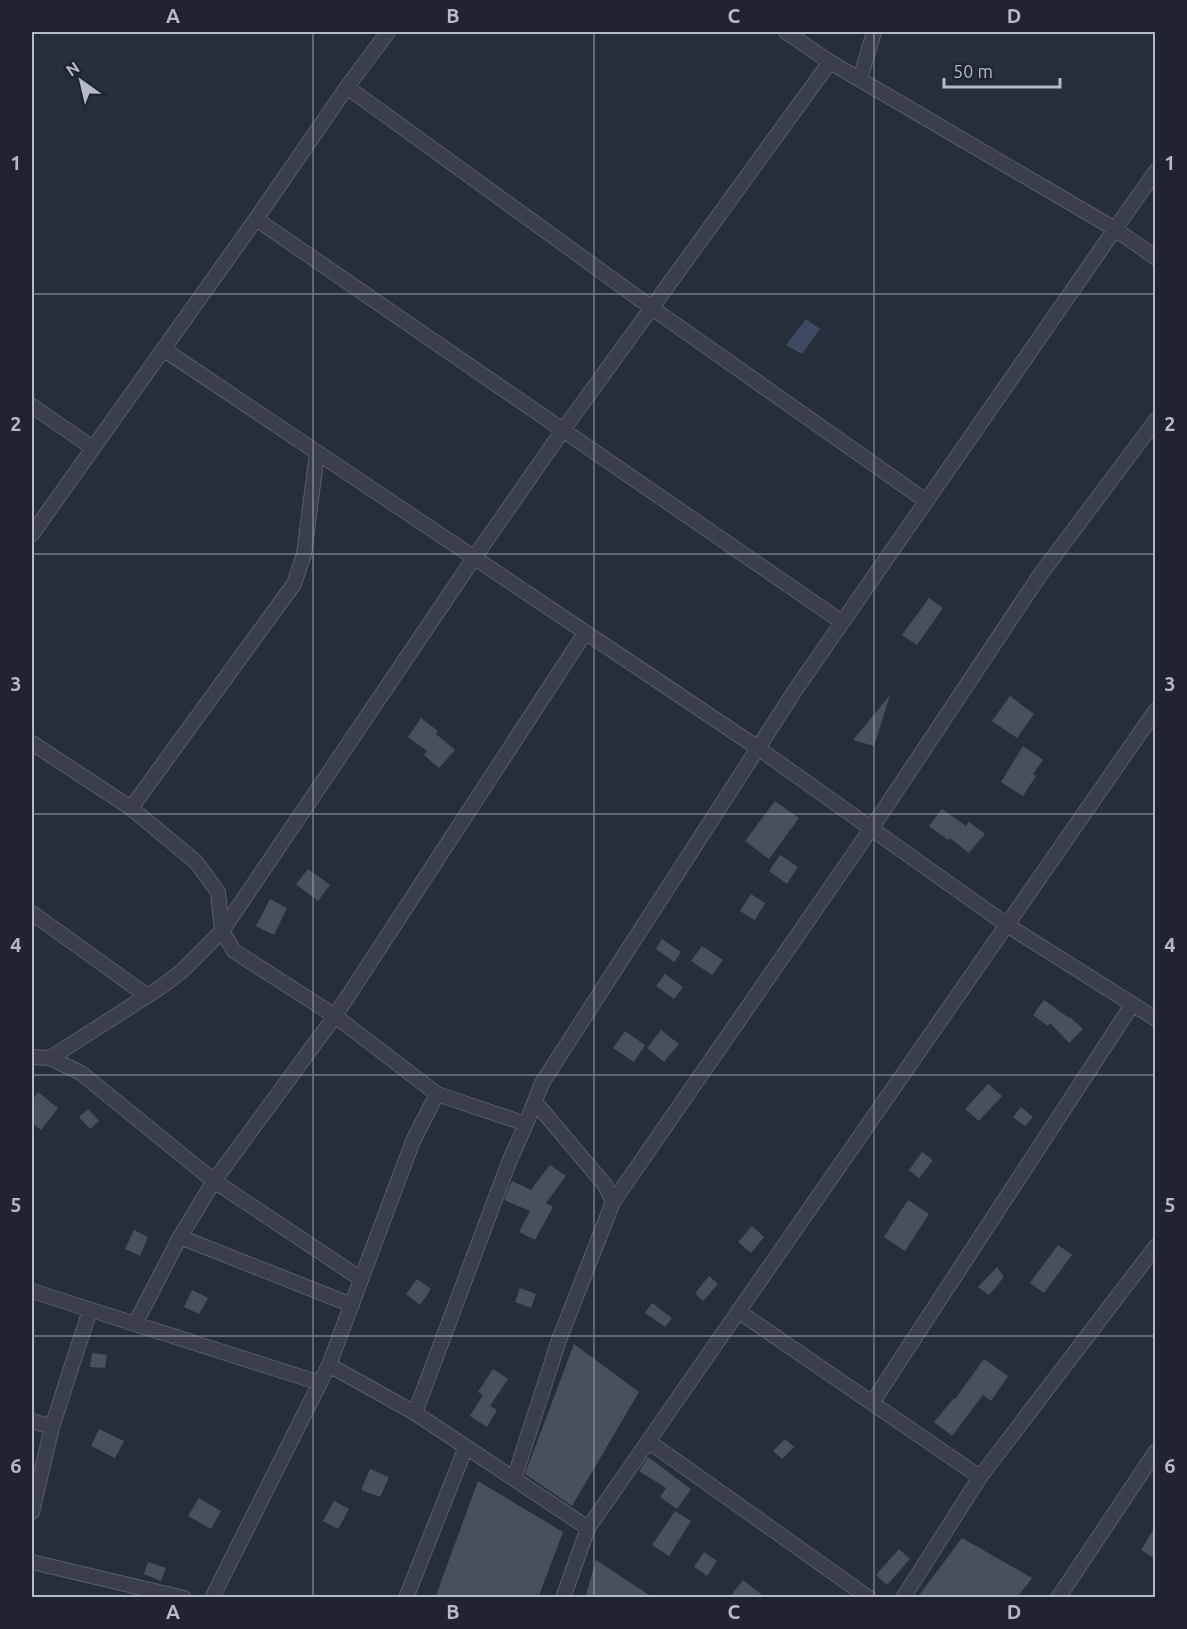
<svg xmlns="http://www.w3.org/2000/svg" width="1187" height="1629" font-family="Ubuntu,sans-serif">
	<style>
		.water { fill: #3d4a62 }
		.building { fill: #48505e }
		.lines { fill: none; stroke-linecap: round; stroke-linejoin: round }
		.minor-casing { stroke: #585d69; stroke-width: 16 }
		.minor { stroke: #3a3f4b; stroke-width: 14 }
		.grid { fill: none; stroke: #b6bac6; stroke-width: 1.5; stroke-opacity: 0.55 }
		.neatline { fill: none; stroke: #b6bac6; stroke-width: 2 }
		.grid-label { font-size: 20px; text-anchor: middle; font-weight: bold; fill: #b6bac6 }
	</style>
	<rect width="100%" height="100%" fill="#262d3b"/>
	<path class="water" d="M 806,319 L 820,329 L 802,354 L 786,345 Z"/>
	<path class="building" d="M 929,598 L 943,608 L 917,645 L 902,635 Z
		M 890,695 L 874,746 L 853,740 Z
		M 1010,696 L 1034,714 L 1017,738 L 992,721 Z
		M 421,718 L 438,731 L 436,734 L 455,750 L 439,768 L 424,755 L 427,751 L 408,737 Z
		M 1023,746 L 1043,760 L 1033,774 L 1036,776 L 1023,796 L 1001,782 Z
		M 775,801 L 799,818 L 769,859 L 745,841 Z
		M 942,809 L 966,826 L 969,822 L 985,834 L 969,853 L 950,838 L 948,840 L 929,826 Z
		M 780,855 L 798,867 L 787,884 L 769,871 Z
		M 308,869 L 330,885 L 318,901 L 296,884 Z
		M 751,894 L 765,903 L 755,920 L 740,911 Z
		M 270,899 L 287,908 L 274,935 L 256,926 Z
		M 662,939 L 681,952 L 674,962 L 656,949 Z
		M 702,946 L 723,960 L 712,975 L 691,961 Z
		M 665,974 L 683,987 L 674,999 L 656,986 Z
		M 1044,1000 L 1069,1018 L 1070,1017 L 1083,1029 L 1069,1043 L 1050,1023 L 1048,1026 L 1033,1015 Z
		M 661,1030 L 679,1044 L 664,1062 L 647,1048 Z
		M 625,1031 L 645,1045 L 634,1062 L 613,1048 Z
		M 988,1084 L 1002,1096 L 979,1121 L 965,1109 Z
		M 38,1092 L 58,1108 L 41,1130 L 32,1123 L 32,1100 Z
		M 1021,1107 L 1033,1117 L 1025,1126 L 1013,1117 Z
		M 88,1109 L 99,1121 L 90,1129 L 79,1117 Z
		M 922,1152 L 933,1160 L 919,1178 L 909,1170 Z
		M 550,1165 L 566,1176 L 546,1203 L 553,1207 L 535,1240 L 519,1232 L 530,1211 L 504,1200 L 512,1181 L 531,1190 Z
		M 908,1200 L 929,1214 L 905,1251 L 884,1237 Z
		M 752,1226 L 764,1237 L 751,1253 L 738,1242 Z
		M 134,1230 L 148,1237 L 140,1256 L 125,1249 Z
		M 1058,1245 L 1072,1255 L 1044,1293 L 1030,1283 Z
		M 997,1267 L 1004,1277 L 989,1295 L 978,1287 Z
		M 709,1276 L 718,1284 L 703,1301 L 695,1293 Z
		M 417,1279 L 431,1289 L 420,1305 L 406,1294 Z
		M 520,1288 L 536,1294 L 531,1308 L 515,1302 Z
		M 192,1290 L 208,1298 L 199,1314 L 184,1307 Z
		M 652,1303 L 672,1318 L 665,1327 L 645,1313 Z
		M 574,1344 L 639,1392 L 572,1506 L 525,1474 Z
		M 92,1353 L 107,1355 L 105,1368 L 90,1367 Z
		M 984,1359 L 1008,1376 L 991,1401 L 983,1395 L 952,1436 L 934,1422 L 954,1398 L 955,1399 Z
		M 493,1369 L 508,1379 L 490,1406 L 497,1410 L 487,1427 L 470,1416 L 483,1395 L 478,1392 Z
		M 99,1429 L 124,1441 L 115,1458 L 91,1446 Z
		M 785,1439 L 794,1447 L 782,1459 L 773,1451 Z
		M 648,1457 L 691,1489 L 677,1509 L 660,1497 L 666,1488 L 639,1471 Z
		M 370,1469 L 389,1477 L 380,1497 L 361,1490 Z
		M 478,1481 L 563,1532 L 538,1598 L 435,1598 Z
		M 199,1498 L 221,1511 L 211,1529 L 188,1516 Z
		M 334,1501 L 349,1509 L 338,1529 L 323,1521 Z
		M 675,1511 L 691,1521 L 669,1556 L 652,1545 Z
		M 1155,1527 L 1155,1559 L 1141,1550 Z
		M 962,1538 L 1032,1578 L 1017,1598 L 917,1598 Z
		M 899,1549 L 910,1559 L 887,1585 L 876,1575 Z
		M 704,1552 L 717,1561 L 707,1576 L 694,1567 Z
		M 596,1560 L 654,1598 L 585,1598 Z
		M 148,1562 L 166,1568 L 161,1581 L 144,1574 Z
		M 743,1580 L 766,1598 L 729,1598 Z"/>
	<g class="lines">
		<defs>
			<path id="minor" d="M 860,79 L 874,32
				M 347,87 L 652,308 L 926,501
				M 1156,171 L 1115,229 L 1156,258
				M 256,219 L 842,622
				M 163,349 L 758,748 L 1007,925 L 1156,1019
				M 32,406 L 93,448
				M 32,534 L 256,219 L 347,87 L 388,32
				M 32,743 L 131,808 L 196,862 L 218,892 L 222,931 L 234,951 L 335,1016 L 437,1094 L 526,1124
				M 131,808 L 294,584 L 304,554 L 317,453
				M 32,913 L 146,995
				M 32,1057 L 50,1058 L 81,1073 L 214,1181 L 361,1279
				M 50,1058 L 161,987 L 182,971 L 222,931 L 474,558 L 563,430 L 830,62
				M 613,1202 L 871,829 L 1040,575 L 1156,420
				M 180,1237 L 352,1305
				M 32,1291 L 320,1383
				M 738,1311 L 980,1477
				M 135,1324 L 180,1237 L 214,1181 L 335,1016 L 585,633
				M 329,1365 L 415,1413 L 588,1528
				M 872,1403 L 1132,1005
				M 415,1413 L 509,1162 L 526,1124 L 542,1083 L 796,689 L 1115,229 L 830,62 L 786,32
				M 32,1421 L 52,1427
				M 648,1441 L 869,1598
				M 514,1479 L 559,1340 L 613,1202 L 605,1185 L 535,1102
				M 32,1512 L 52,1427 L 90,1310
				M 32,1562 L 184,1598
				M 212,1598 L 329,1365 L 413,1141 L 437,1094
				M 406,1598 L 466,1447
				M 563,1598 L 588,1528 L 1156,710
				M 903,1598 L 980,1477 L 1156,1246
				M 1058,1598 L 1156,1451"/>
		</defs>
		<use href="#minor" class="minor-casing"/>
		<use href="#minor" class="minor"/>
	</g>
	<path class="grid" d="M 313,32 L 313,1598M 594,32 L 594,1598M 874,32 L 874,1598M 32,294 L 1156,294M 32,554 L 1156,554M 32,814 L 1156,814M 32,1075 L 1156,1075M 32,1336 L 1156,1336"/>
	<rect width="1187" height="1629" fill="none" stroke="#1f2430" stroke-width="66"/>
	<g transform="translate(81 81) rotate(326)" stroke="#1f2430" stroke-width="4.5" paint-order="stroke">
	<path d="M0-4.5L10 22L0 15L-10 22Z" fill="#b6bac6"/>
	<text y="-9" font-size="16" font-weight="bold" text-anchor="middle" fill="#b6bac6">N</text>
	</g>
	<path d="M944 78v9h116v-9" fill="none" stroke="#b6bac6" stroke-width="3"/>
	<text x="953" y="78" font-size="18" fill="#b6bac6" stroke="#1f2430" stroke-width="4.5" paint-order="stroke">50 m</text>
	<rect x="33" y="33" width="1121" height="1563" class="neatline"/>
	<g class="grid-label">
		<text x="173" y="23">A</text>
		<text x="453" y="23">B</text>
		<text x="734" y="23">C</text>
		<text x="1014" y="23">D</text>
		<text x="16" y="170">1</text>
		<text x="1170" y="170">1</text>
		<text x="16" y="431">2</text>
		<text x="1170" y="431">2</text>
		<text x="16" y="691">3</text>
		<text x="1170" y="691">3</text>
		<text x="16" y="952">4</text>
		<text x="1170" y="952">4</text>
		<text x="16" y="1212">5</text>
		<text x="1170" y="1212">5</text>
		<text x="16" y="1473">6</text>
		<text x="1170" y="1473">6</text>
		<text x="173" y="1619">A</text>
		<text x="453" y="1619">B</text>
		<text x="734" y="1619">C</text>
		<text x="1014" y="1619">D</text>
	</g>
</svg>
